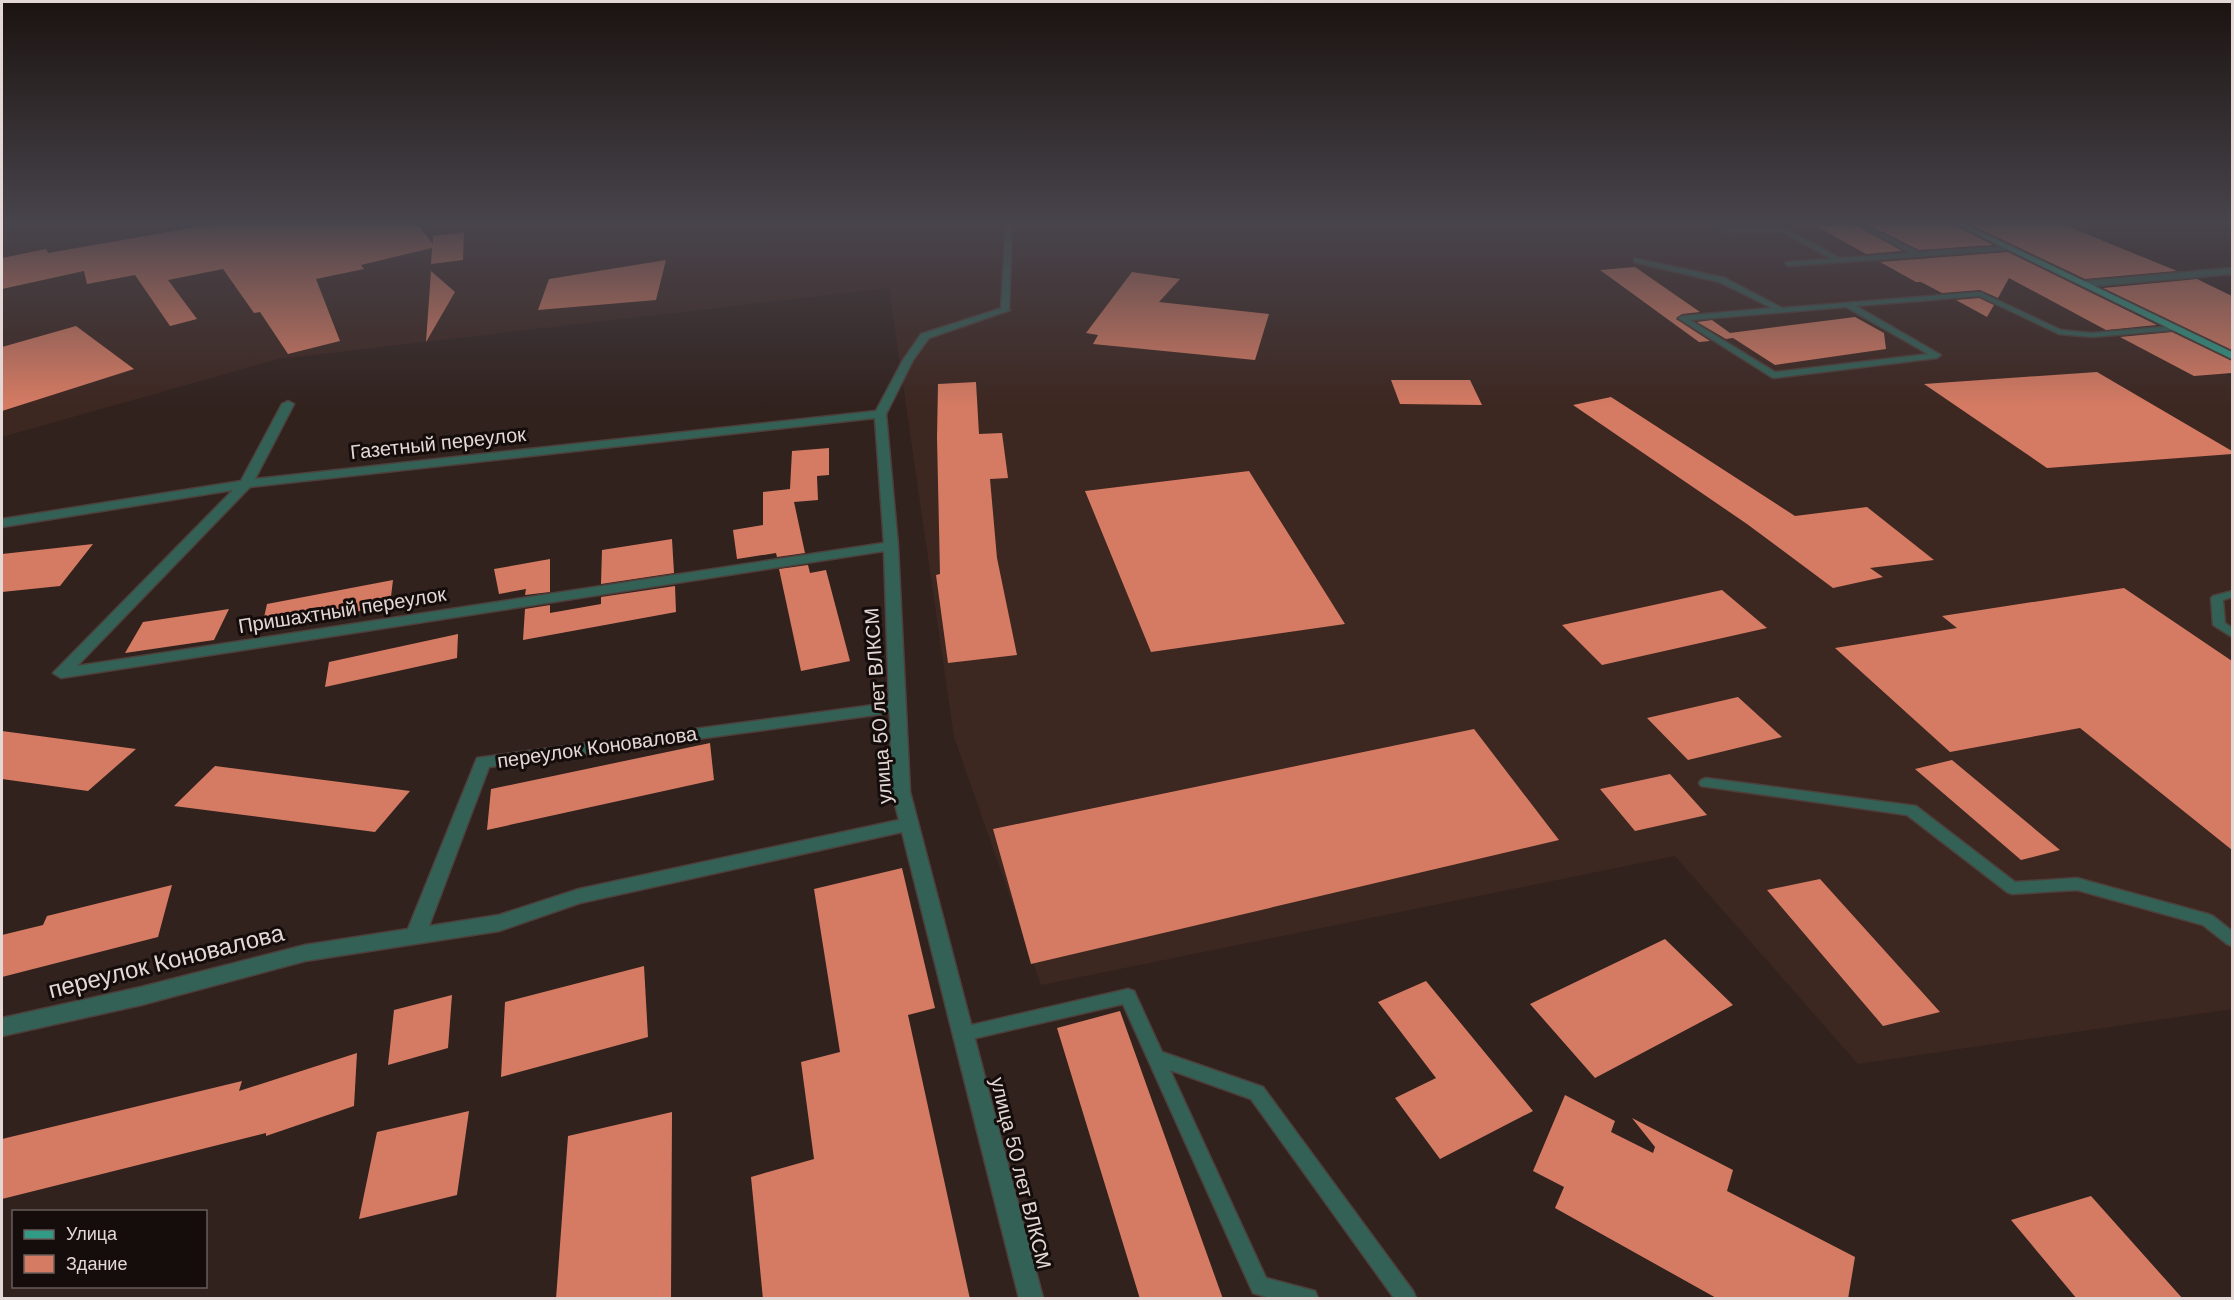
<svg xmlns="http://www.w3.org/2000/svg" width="2234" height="1300" font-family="'DM Sans',sans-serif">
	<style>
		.built { fill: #3d2721 }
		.building { fill: #d67b63 }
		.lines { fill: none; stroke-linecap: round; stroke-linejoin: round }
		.service-casing { stroke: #4d3f3b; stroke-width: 3 }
		.minor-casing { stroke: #4d3f3b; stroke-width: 3 }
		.primary-casing { stroke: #4d3f3b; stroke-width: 3 }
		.service { fill: #346156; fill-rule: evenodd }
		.minor { fill: #346156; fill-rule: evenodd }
		.primary { fill: #319b85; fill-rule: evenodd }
		.labels { text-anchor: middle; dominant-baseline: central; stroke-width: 6; stroke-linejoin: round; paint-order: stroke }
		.street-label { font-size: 20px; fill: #e3d8d5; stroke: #140d0b }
		.near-street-label { font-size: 24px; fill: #e3d8d5; stroke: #140d0b }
	</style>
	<rect width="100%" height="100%" fill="#31221e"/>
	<path class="built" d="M 2,224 L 1935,224 L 2232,377 L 2232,1009 L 1858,1064 L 1675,856 L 1041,985 L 954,737 L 889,288 L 278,359 L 2,437 Z"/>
	<path class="building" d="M 214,224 L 417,224 L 433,244 L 433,236 L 464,232 L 463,260 L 431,264 L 432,248 L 361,265 L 364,269 L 316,279 L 340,341 L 288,354 L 260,312 L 254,313 L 223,269 L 168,280 L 197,319 L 170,326 L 135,275 L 87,284 L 84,271 L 2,289 L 2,258 L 46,249 L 48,253 Z
		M 1813,224 L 1854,224 L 1902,251 L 1866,254 Z
		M 1867,224 L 1953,224 L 1993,245 L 1919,250 Z
		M 1969,224 L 2062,224 L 2177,271 L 2085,279 Z
		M 2008,252 L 2157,325 L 2106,330 L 2009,278 L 1998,298 L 1980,290 L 1942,293 L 1921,282 L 1916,282 L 1880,262 Z
		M 666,260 L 656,300 L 538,310 L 549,279 Z
		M 1635,267 L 1700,312 L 1682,314 L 1676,319 L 1710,341 L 1699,342 L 1600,270 Z
		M 431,271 L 455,292 L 426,342 Z
		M 1132,272 L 1180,279 L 1159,302 L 1269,314 L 1255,360 L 1093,344 L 1098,335 L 1086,333 Z
		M 2197,279 L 2232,296 L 2232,350 L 2103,288 Z
		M 1979,298 L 1994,305 L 1987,317 L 1956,300 Z
		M 1855,317 L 1884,333 L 1886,349 L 1775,365 L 1733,338 L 1726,339 L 1697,322 L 1712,320 L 1730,333 Z
		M 76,326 L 134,369 L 2,411 L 2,347 Z
		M 2172,332 L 2232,361 L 2232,373 L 2194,376 L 2120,337 Z
		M 2097,372 L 2232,451 L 2232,454 L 2047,468 L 1924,384 Z
		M 1391,380 L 1470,380 L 1482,405 L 1400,404 Z
		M 976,382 L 979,434 L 1002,433 L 1008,478 L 990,479 L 997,558 L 1017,655 L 948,663 L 936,575 L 940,574 L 937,437 L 938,384 Z
		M 1611,397 L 1795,516 L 1867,507 L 1934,560 L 1870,568 L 1883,577 L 1833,588 L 1747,524 L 1573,405 Z
		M 829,448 L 829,475 L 817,476 L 818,500 L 794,502 L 805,553 L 777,557 L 776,553 L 737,559 L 733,530 L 763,525 L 763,492 L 790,489 L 792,451 Z
		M 1249,471 L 1345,624 L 1151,652 L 1085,491 Z
		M 672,539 L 674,573 L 601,584 L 602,550 Z
		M 93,544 L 60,586 L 2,592 L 2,554 Z
		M 550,559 L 550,592 L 525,595 L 526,589 L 499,594 L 494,569 Z
		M 808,565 L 810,573 L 826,570 L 850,661 L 801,671 L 779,569 Z
		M 393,580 L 390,605 L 261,631 L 267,604 Z
		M 675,586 L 676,612 L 523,640 L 525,609 L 550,605 L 550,613 L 601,604 L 601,597 Z
		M 2124,588 L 2232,661 L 2232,850 L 2080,728 L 1950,752 L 1835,648 L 1957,628 L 1942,616 Z
		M 1722,590 L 1767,628 L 1602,665 L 1562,625 Z
		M 229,609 L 214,640 L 125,653 L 143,622 Z
		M 458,634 L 457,658 L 325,687 L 329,662 Z
		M 1738,697 L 1782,737 L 1688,760 L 1647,718 Z
		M 1474,729 L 1559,840 L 1031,964 L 993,829 Z
		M 2,731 L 136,749 L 88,791 L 2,779 Z
		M 710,743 L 714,780 L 487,830 L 491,789 Z
		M 1952,760 L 2060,850 L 2021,860 L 1915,769 Z
		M 215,766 L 410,791 L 375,832 L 174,806 Z
		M 1670,774 L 1707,815 L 1635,831 L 1600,789 Z
		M 902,868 L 935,1008 L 908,1015 L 970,1299 L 763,1299 L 751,1177 L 814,1159 L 801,1062 L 840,1052 L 814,889 Z
		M 1820,879 L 1940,1012 L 1883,1026 L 1767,890 Z
		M 172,885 L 158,937 L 2,977 L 2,935 L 43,925 L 47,916 Z
		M 1665,939 L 1733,1005 L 1595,1078 L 1530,1004 Z
		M 644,966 L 648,1037 L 501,1077 L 505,1002 Z
		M 1426,981 L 1533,1111 L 1440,1159 L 1395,1098 L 1436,1078 L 1378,1002 Z
		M 452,995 L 448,1048 L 388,1065 L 394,1010 Z
		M 1120,1011 L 1223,1299 L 1140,1299 L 1057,1028 Z
		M 357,1053 L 354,1106 L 266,1136 L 266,1133 L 2,1199 L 2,1139 L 242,1081 L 239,1091 Z
		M 1565,1095 L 1615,1121 L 1611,1132 L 1653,1153 L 1655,1147 L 1632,1118 L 1733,1170 L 1727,1191 L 1855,1257 L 1848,1299 L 1718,1299 L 1555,1208 L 1564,1187 L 1533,1171 Z
		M 469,1111 L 457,1195 L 359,1219 L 377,1132 Z
		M 672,1112 L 671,1299 L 556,1299 L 568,1136 Z
		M 2091,1196 L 2183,1299 L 2077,1299 L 2011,1220 Z"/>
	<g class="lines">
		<defs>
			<path id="service" d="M 1006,224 L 1012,224 L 1009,310 L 1005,312 L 1001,310 Z
				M 1529,224 L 1535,224 L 1535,225 L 1532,227 Z
				M 1856,224 L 1863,224 L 1919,252 L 2010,246 L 2014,248 L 2010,250 L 1789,266 L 1785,264 L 1786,262 L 1831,259 L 1782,231 L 1724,232 L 1721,230 L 1724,228 L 1785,228 L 1840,258 L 1910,253 Z
				M 1634,258 L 1725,278 L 1782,308 L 1980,292 L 2061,330 L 2092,333 L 2174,326 L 2178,328 L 2174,330 L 2092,337 L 2059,334 L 1979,296 L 1856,306 L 1941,355 L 1937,358 L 1773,378 L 1678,318 L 1682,316 L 1772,308 L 1719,282 L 1634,262 ZM 1846,307 L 1928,354 L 1775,372 L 1690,320 Z
				M 2232,591 L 2232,597 L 2223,600 L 2225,623 L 2232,628 L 2232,637 L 2213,625 L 2211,598 L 2213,596 Z
				M 1706,778 L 1916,806 L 2015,882 L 2077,878 L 2208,914 L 2213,916 L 2232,931 L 2232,946 L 2227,944 L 2203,925 L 2077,890 L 2012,894 L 2007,892 L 1907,815 L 1701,786 L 1699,783 L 1701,780 Z
				M 1128,989 L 1134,991 L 1162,1052 L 1263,1087 L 1413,1291 L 1416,1298 L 1394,1298 L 1251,1099 L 1170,1070 L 1266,1278 L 1315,1291 L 1318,1298 L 1270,1298 L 1253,1293 L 1123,1004 L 963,1041 L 957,1039 L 955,1034 L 957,1029 L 963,1027 Z"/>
			<path id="minor" d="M 2232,268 L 2232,274 L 2085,287 L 2080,284 L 2085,281 Z
				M 1002,308 L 1010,310 L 929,338 L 913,360 L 886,414 L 898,546 L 910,792 L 1043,1298 L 1019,1298 L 902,832 L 580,903 L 499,931 L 305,961 L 141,1005 L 2,1036 L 2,1018 L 141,987 L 305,945 L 408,929 L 477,758 L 889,703 L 884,551 L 61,678 L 53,673 L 56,670 L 233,490 L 2,527 L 2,519 L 241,481 L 282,404 L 288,401 L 294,404 L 255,479 L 876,411 L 903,360 L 921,334 ZM 875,418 L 884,543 L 77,666 L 250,487 ZM 890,713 L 892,792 L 899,820 L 579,889 L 499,915 L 429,926 L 489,767 Z"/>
			<path id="primary" d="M 1955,224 L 1965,224 L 2232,352 L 2232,359 Z"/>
		</defs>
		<use href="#service" class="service-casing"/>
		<use href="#minor" class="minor-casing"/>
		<use href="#primary" class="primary-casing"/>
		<use href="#service" class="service"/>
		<use href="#minor" class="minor"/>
		<use href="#primary" class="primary"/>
	</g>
	<linearGradient id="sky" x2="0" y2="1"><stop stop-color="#1b1310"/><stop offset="0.55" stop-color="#48444c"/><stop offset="1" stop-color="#48444c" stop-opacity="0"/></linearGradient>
	<rect width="2234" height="406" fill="url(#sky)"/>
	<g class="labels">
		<g class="street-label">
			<text transform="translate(438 443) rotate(-6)">Газетный переулок</text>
			<text transform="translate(342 610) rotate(-9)">Пришахтный переулок</text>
			<text transform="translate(878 706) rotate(-94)">улица 50 лет ВЛКСМ</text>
			<text transform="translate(597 747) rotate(-8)">переулок Коновалова</text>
			<text transform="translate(1021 1173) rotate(76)">улица 50 лет ВЛКСМ</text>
		</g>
		<g class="near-street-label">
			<text transform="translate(166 961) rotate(-14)">переулок Коновалова</text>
		</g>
	</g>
	<rect width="2234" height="1300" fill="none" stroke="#e3d8d5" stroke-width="6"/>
	<rect x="12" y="1210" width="195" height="78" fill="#140d0b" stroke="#675e5c" stroke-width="1.5"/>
	<rect x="24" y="1230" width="30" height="9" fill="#319b85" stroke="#675e5c" stroke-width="1.5"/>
	<text x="66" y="1240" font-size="18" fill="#e3d8d5">Улица</text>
	<rect x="24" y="1255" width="30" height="18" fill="#d67b63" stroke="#675e5c" stroke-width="1.5"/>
	<text x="66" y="1270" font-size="18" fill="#e3d8d5">Здание</text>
</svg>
